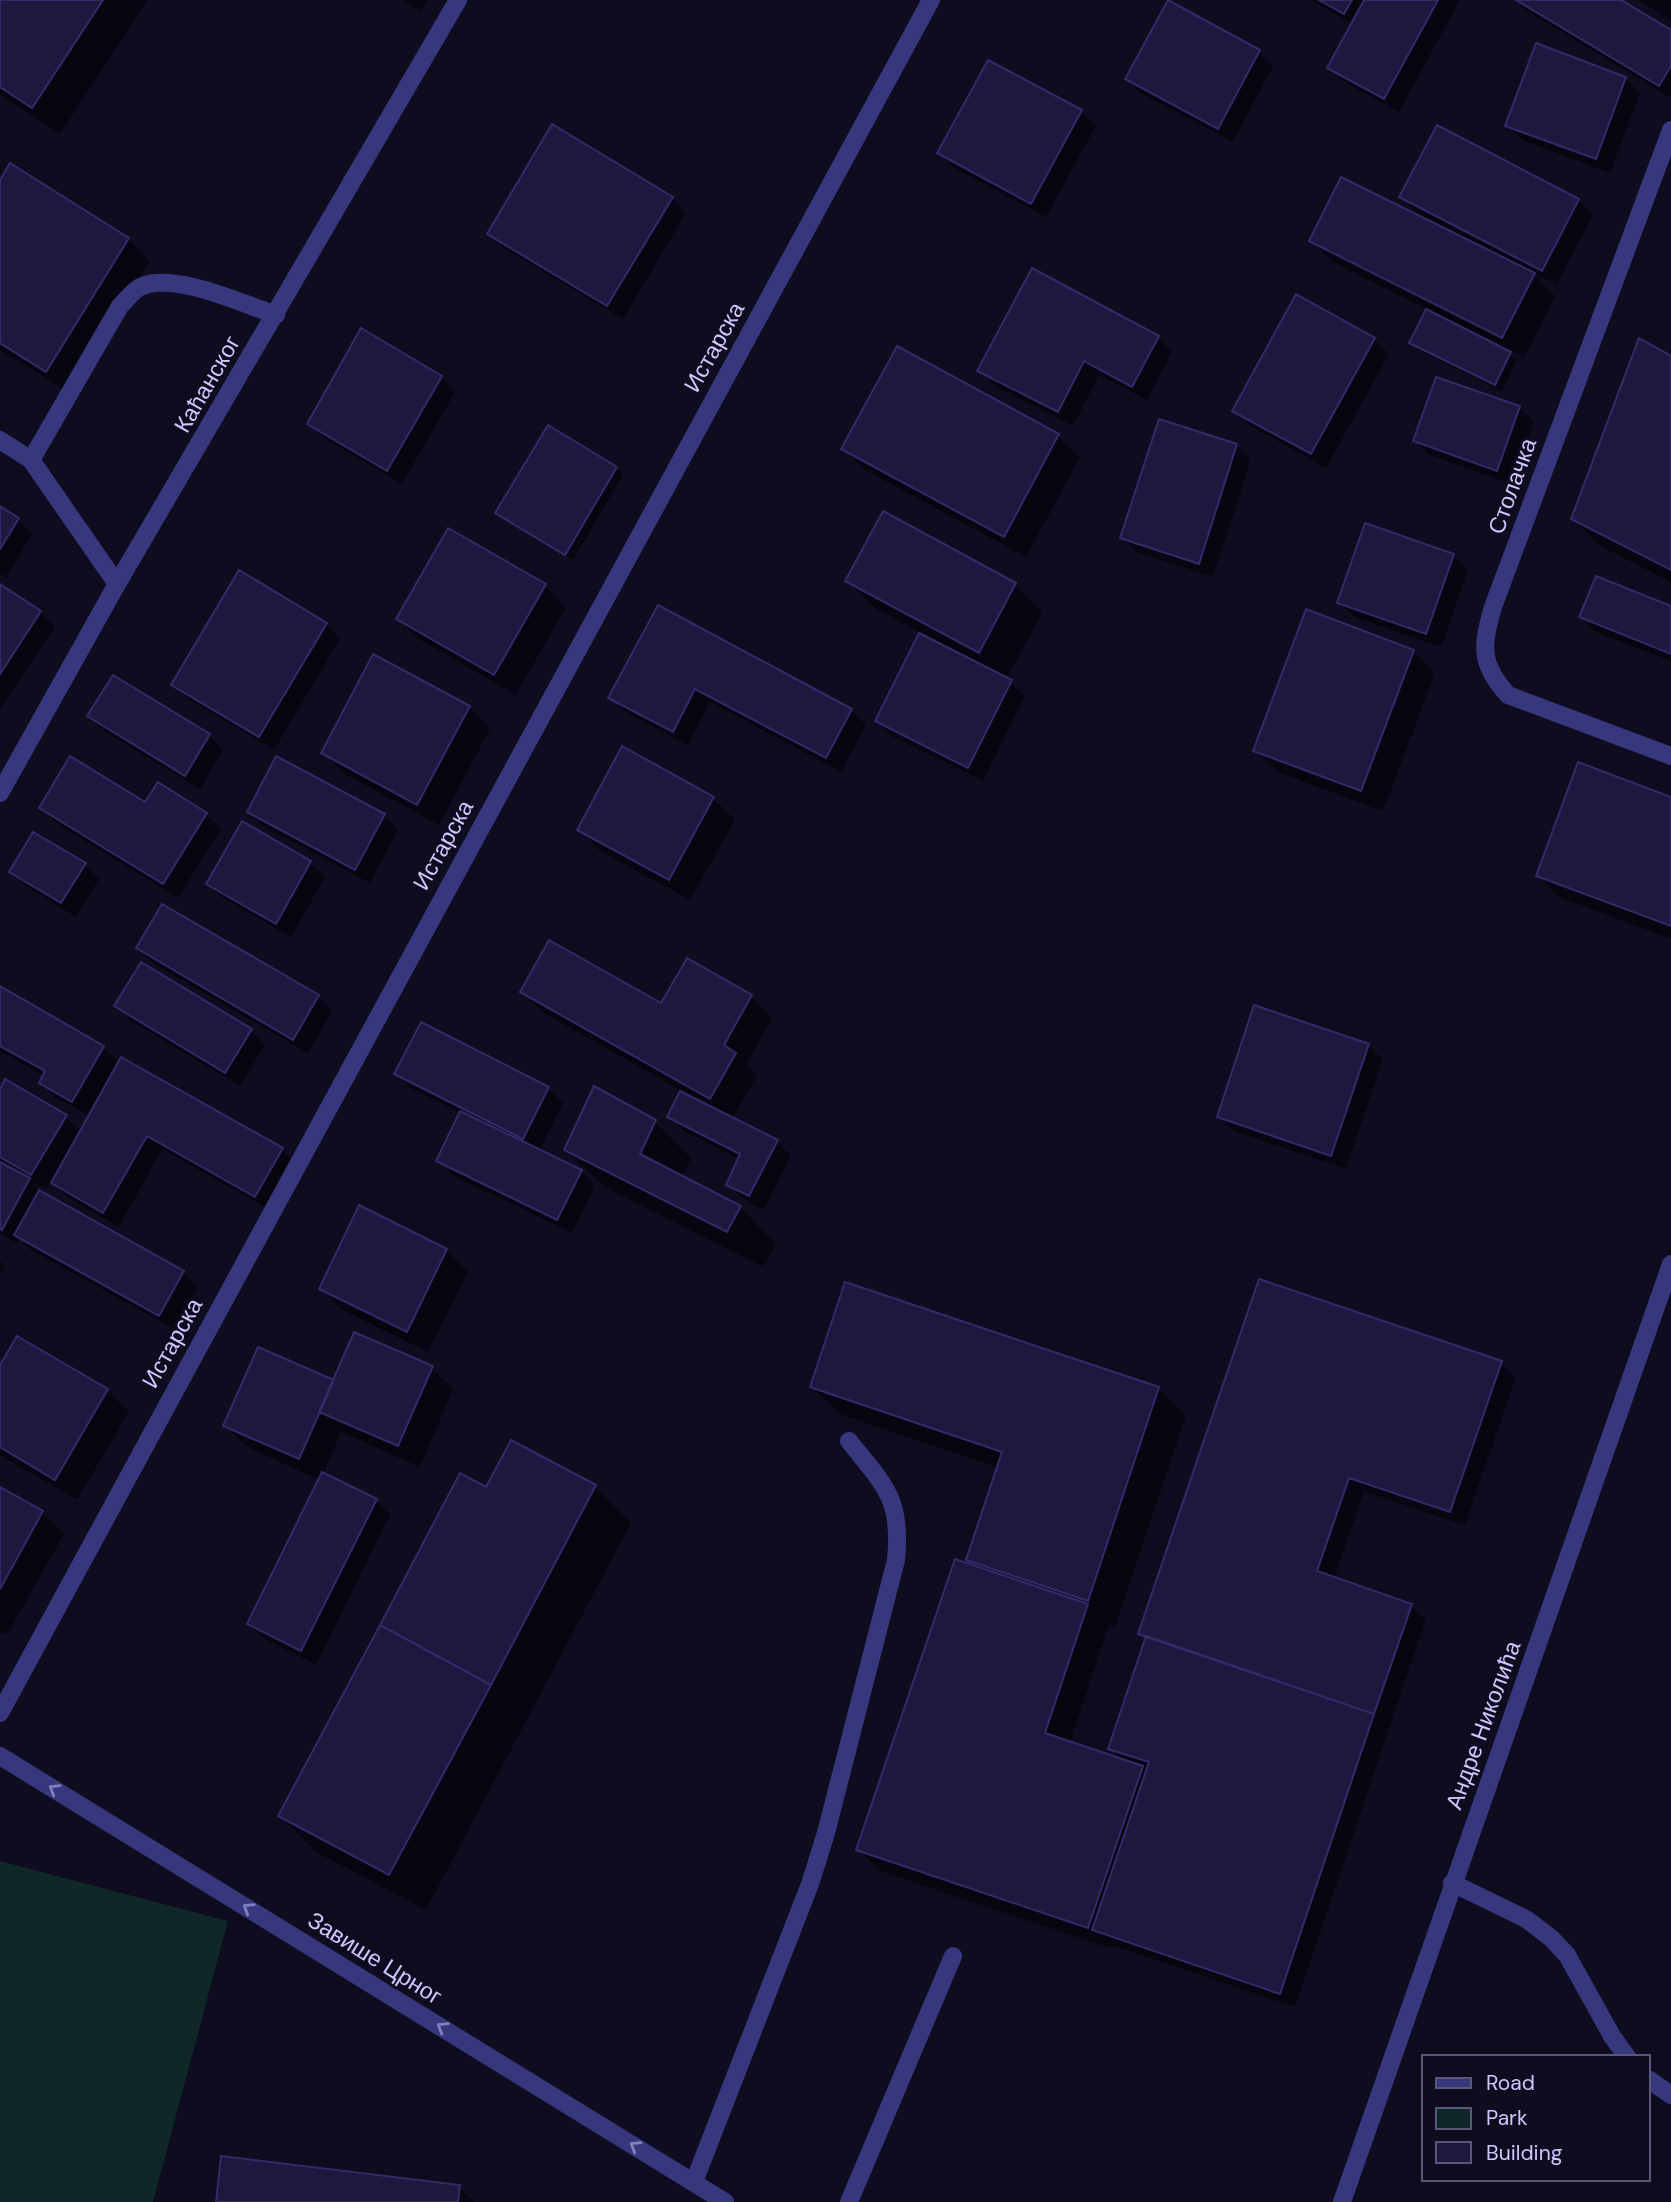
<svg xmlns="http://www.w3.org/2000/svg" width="1671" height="2202" font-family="'DM Sans',sans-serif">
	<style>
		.green { fill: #0f2726 }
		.shadow { fill: #0007 }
		.building { fill: #1e183e; stroke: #342a6a; stroke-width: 2 }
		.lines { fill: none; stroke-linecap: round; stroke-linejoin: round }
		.minor { stroke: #37377d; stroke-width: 18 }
		.oneway { stroke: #8280be }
		.labels { text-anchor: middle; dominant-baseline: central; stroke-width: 6; stroke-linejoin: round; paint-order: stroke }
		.street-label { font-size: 23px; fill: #ccc8ff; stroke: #0e0c1e }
	</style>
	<rect width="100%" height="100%" fill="#0e0c1e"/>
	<path class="green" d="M 0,1861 L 228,1921 L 153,2202 L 0,2202 Z"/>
	<path class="shadow" d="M 0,0 L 148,0 L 60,134 L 0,95 Z
		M 402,0 L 427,0 L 420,11 Z
		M 1310,0 L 1460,0 L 1399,112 L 1344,82 L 1329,68 L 1353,24 Z
		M 1516,0 L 1618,0 L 1671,32 L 1671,98 L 1527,11 Z
		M 1638,0 L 1671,0 L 1671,20 Z
		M 1259,52 L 1273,66 L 1233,142 L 1142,94 L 1127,79 Z
		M 1625,78 L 1640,93 L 1610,173 L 1522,140 L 1507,125 Z
		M 1081,111 L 1096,126 L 1046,217 L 954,168 L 939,153 Z
		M 0,183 L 128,239 L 150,261 L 68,392 L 0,350 Z
		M 1401,197 L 1578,200 L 1593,215 L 1557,284 L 1531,272 L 1555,296 L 1524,358 L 1508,350 L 1517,360 L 1502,391 L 1418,350 L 1411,343 L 1428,310 L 1333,262 L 1311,241 L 1458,237 L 1460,234 L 1416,212 Z
		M 672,198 L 686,213 L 623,319 L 504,248 L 489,233 Z
		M 1158,337 L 1172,352 L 1147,400 L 1099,375 L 1073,426 L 994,385 L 979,370 Z
		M 1374,339 L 1389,354 L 1326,468 L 1249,425 L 1235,411 Z
		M 898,349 L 1058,436 L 1080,457 L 1026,557 L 865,470 L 844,449 Z
		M 1671,358 L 1671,582 L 1600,546 L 1573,518 Z
		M 441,377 L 455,392 L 402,484 L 324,438 L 309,423 Z
		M 1519,408 L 1534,422 L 1512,484 L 1429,455 L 1415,440 Z
		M 549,427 L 616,468 L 623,475 L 573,560 L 504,519 L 497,512 Z
		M 1236,445 L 1251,460 L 1213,577 L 1136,552 L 1122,538 Z
		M 0,508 L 18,520 L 32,534 L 6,577 L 0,573 Z
		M 884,513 L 1015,585 L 1043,612 L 1006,679 L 1025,696 L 983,781 L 891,736 L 877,721 L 921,633 L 874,608 L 847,580 Z
		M 1453,555 L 1468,570 L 1441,647 L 1354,617 L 1339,602 Z
		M 0,586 L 40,612 L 55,627 L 0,710 Z
		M 545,586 L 566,607 L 516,695 L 420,640 L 398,619 Z
		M 659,607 L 851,710 L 866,725 L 841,772 L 710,702 L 688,745 L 625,712 L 611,698 Z
		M 1671,608 L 1671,661 L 1595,632 L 1581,617 Z
		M 326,624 L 340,639 L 274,750 L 188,699 L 173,684 Z
		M 1413,651 L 1435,673 L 1383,811 L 1277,772 L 1255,750 Z
		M 469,707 L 490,729 L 439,825 L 345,774 L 323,752 Z
		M 90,716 L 209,735 L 223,750 L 200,789 L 104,731 Z
		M 622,748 L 713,798 L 735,820 L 690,900 L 600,851 L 579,829 Z
		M 1671,799 L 1671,939 L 1559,897 L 1538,875 Z
		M 146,805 L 206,814 L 221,829 L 178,898 L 56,823 L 41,808 Z
		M 249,812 L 384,815 L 398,830 L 370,883 L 263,826 Z
		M 310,862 L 325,877 L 291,937 L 223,898 L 208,884 Z
		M 84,864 L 99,879 L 76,917 L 26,886 L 11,872 Z
		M 138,948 L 318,996 L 332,1011 L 308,1053 L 153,963 Z
		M 0,988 L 103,1047 L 120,1063 L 282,1149 L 296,1164 L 270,1210 L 162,1149 L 119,1227 L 68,1198 L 51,1181 L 46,1189 L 31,1182 L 45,1195 L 183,1272 L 198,1287 L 174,1329 L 31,1250 L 20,1239 L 17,1243 L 0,1234 L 0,1092 L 65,1116 L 81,1132 L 90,1116 L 55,1097 L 41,1082 L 44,1076 L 0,1051 Z
		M 522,992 L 662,1006 L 751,996 L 772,1018 L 746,1065 L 757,1076 L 732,1119 L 777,1142 L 791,1156 L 764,1210 L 743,1199 L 728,1184 L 740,1160 L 684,1131 L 669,1117 L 682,1091 L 544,1013 Z
		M 116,1006 L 251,1030 L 265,1045 L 240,1086 L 131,1021 Z
		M 1368,1045 L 1383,1060 L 1346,1169 L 1233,1131 L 1219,1116 Z
		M 396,1073 L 548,1088 L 563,1103 L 539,1151 L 581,1171 L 595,1186 L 572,1233 L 452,1175 L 438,1160 L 461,1113 L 411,1088 Z
		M 655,1122 L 691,1158 L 682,1178 L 740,1207 L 776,1244 L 764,1267 L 603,1186 L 566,1149 Z
		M 359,1207 L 446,1250 L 468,1272 L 428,1352 L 342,1310 L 321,1288 Z
		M 0,1261 L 5,1266 L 0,1275 Z
		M 18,1338 L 107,1390 L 129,1412 L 77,1500 L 0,1455 L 0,1369 Z
		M 1501,1363 L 1515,1378 L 1465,1526 L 1364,1491 L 1334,1579 L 1411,1606 L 1426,1620 L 1295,2007 L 1111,1945 L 1110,1948 L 880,1871 L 858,1849 L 977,1568 L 968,1560 L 999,1468 L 840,1414 L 812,1387 L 1158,1388 L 1186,1416 L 1115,1627 L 1109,1625 L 1070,1744 L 1124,1762 L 1110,1748 L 1147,1640 L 1140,1633 Z
		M 432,1368 L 453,1389 L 420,1467 L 341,1432 L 323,1474 L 376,1500 L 390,1515 L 316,1665 L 263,1638 L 249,1623 L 320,1480 L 247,1447 L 225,1426 L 334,1382 Z
		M 512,1442 L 595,1487 L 631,1523 L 426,1910 L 316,1852 L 280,1816 L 486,1489 Z
		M 0,1489 L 42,1513 L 64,1534 L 7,1635 L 0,1632 Z
		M 459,2187 L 474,2202 L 217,2202 Z"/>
	<path class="building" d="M 0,0 L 103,0 L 32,108 L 0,87 Z
		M 1168,0 L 1260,50 L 1218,129 L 1125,79 Z
		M 1319,0 L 1352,0 L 1344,14 Z
		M 1364,0 L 1438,0 L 1384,99 L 1327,68 Z
		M 1516,0 L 1621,0 L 1671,30 L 1671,66 L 1659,86 Z
		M 1536,43 L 1626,77 L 1596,159 L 1505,126 Z
		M 988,60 L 1082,110 L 1031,204 L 937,153 Z
		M 552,124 L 673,197 L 607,306 L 487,234 Z
		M 1437,125 L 1579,199 L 1542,271 L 1399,197 Z
		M 10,163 L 129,238 L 46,372 L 0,343 L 0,180 Z
		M 1341,177 L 1535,273 L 1502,338 L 1309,241 Z
		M 1032,268 L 1159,336 L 1132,387 L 1084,361 L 1058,412 L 977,371 Z
		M 1296,294 L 1375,338 L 1311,454 L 1232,411 Z
		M 1426,309 L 1511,352 L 1495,385 L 1409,343 Z
		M 361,328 L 442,376 L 387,471 L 307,424 Z
		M 1639,338 L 1671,356 L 1671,570 L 1571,519 Z
		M 897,346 L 1059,434 L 1004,537 L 841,449 Z
		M 1436,377 L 1520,406 L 1497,471 L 1413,441 Z
		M 1159,419 L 1237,444 L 1199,564 L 1120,538 Z
		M 548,425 L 617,467 L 565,555 L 495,513 Z
		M 0,506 L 19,518 L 0,549 Z
		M 883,511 L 1016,583 L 979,653 L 845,581 Z
		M 1365,523 L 1454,554 L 1426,634 L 1337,603 Z
		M 448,528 L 546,584 L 494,675 L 396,619 Z
		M 239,570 L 327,623 L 259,737 L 171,685 Z
		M 1596,576 L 1671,606 L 1671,654 L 1579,617 Z
		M 0,584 L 41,611 L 0,674 Z
		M 658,605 L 852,709 L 826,758 L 695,689 L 673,732 L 608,698 Z
		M 1306,609 L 1414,650 L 1361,791 L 1253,751 Z
		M 919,633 L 1012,680 L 968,768 L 875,721 Z
		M 373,654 L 470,706 L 417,805 L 321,753 Z
		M 113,675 L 210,734 L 185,776 L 87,716 Z
		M 622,746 L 714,797 L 669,880 L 577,830 Z
		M 70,756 L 145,802 L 158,782 L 207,813 L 163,884 L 39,808 Z
		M 276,756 L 385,814 L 355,870 L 247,812 Z
		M 1578,762 L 1671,797 L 1671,926 L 1536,876 Z
		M 242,821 L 311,861 L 276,924 L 206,884 Z
		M 33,832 L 86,863 L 61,903 L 9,872 Z
		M 162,904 L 319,995 L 293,1040 L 136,948 Z
		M 549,940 L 661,1003 L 687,958 L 752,995 L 724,1045 L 736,1053 L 710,1099 L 520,992 Z
		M 141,962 L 252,1029 L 225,1073 L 114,1006 Z
		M 0,986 L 104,1046 L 72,1102 L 39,1083 L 45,1071 L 0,1046 Z
		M 1254,1005 L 1369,1044 L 1331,1156 L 1217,1117 Z
		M 421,1022 L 549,1087 L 523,1139 L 394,1074 Z
		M 121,1057 L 283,1148 L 255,1197 L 147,1136 L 103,1213 L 51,1183 Z
		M 5,1079 L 67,1115 L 31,1175 L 0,1157 L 0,1089 Z
		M 594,1086 L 656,1120 L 640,1154 L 741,1206 L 727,1232 L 564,1150 Z
		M 680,1091 L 778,1140 L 749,1196 L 726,1185 L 740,1154 L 667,1117 Z
		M 460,1111 L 582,1170 L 557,1220 L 436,1161 Z
		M 0,1162 L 30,1178 L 2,1230 L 0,1229 Z
		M 39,1190 L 184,1271 L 159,1316 L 14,1235 Z
		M 359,1205 L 447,1249 L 407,1332 L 319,1289 Z
		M 1259,1279 L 1502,1361 L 1450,1512 L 1349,1478 L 1317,1571 L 1412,1604 L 1374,1714 L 1138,1634 Z
		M 845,1282 L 1159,1387 L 1088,1601 L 966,1560 L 1002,1452 L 810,1387 Z
		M 354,1332 L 433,1366 L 398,1446 L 319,1412 Z
		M 17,1336 L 108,1389 L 55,1480 L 0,1447 L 0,1365 Z
		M 258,1347 L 334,1380 L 299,1459 L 223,1426 Z
		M 511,1440 L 596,1485 L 491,1685 L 380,1625 L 460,1473 L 486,1487 Z
		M 322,1472 L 377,1499 L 301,1651 L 247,1624 Z
		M 0,1487 L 43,1511 L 0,1589 Z
		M 955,1559 L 1088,1604 L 1045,1733 L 1143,1766 L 1088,1928 L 856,1850 Z
		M 380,1625 L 491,1685 L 389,1875 L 278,1816 Z
		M 1146,1636 L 1374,1714 L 1280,1994 L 1092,1930 L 1149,1762 L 1108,1749 Z
		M 221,2156 L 460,2185 L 458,2202 L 216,2202 Z"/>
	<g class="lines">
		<path class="minor" d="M 1671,130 L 1493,607 C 1482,646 1479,663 1508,695 L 1671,756
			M 0,440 L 31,460
			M 117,584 L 31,460 L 120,306 C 126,300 133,291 140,287 C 173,271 243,304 276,315
			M 0,793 L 117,584 L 458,0
			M 0,1713 L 931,0
			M 0,1756 L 725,2202
			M 1452,1883 L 1526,1919 L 1551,1938 L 1567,1955 L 1612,2036 L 1627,2057
			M 1648,2079 L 1671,2095
			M 694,2182 L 810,1884 L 826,1833 L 896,1560 C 902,1499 885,1486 849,1441
			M 849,2202 L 953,1956
			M 1342,2202 L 1671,1264"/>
	</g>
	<defs><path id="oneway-chevron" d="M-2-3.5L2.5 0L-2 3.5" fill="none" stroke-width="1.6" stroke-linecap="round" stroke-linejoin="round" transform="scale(1.75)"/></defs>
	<g class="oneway">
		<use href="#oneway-chevron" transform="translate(54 1789) rotate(-148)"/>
		<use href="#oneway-chevron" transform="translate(248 1908) rotate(-148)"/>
		<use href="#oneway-chevron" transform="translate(442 2027) rotate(-148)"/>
		<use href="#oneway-chevron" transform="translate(635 2146) rotate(-148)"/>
	</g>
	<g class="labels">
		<g class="street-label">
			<text transform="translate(714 347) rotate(-61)">Истарска</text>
			<text transform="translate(207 384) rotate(-60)">Каћанског</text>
			<text transform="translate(1512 486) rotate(-70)">Столачка</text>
			<text transform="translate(443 845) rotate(-61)">Истарска</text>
			<text transform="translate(172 1343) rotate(-61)">Истарска</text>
			<text transform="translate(1483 1725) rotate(-70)">Андре Николића</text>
			<text transform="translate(375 1958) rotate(32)">Завише Црног</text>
		</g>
	</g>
	<rect x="1422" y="2055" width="228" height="126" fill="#0e0c1e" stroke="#5a5778" stroke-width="2"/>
	<rect x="1436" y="2078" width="35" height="10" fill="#37377d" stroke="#5a5778" stroke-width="2"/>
	<text x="1486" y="2090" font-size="21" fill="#ccc8ff">Road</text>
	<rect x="1436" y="2108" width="35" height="21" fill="#0f2726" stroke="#5a5778" stroke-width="2"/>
	<text x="1486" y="2125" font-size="21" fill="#ccc8ff">Park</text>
	<rect x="1436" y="2142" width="35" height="21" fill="#1e183e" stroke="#5a5778" stroke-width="2"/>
	<text x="1486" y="2160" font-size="21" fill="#ccc8ff">Building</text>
</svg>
